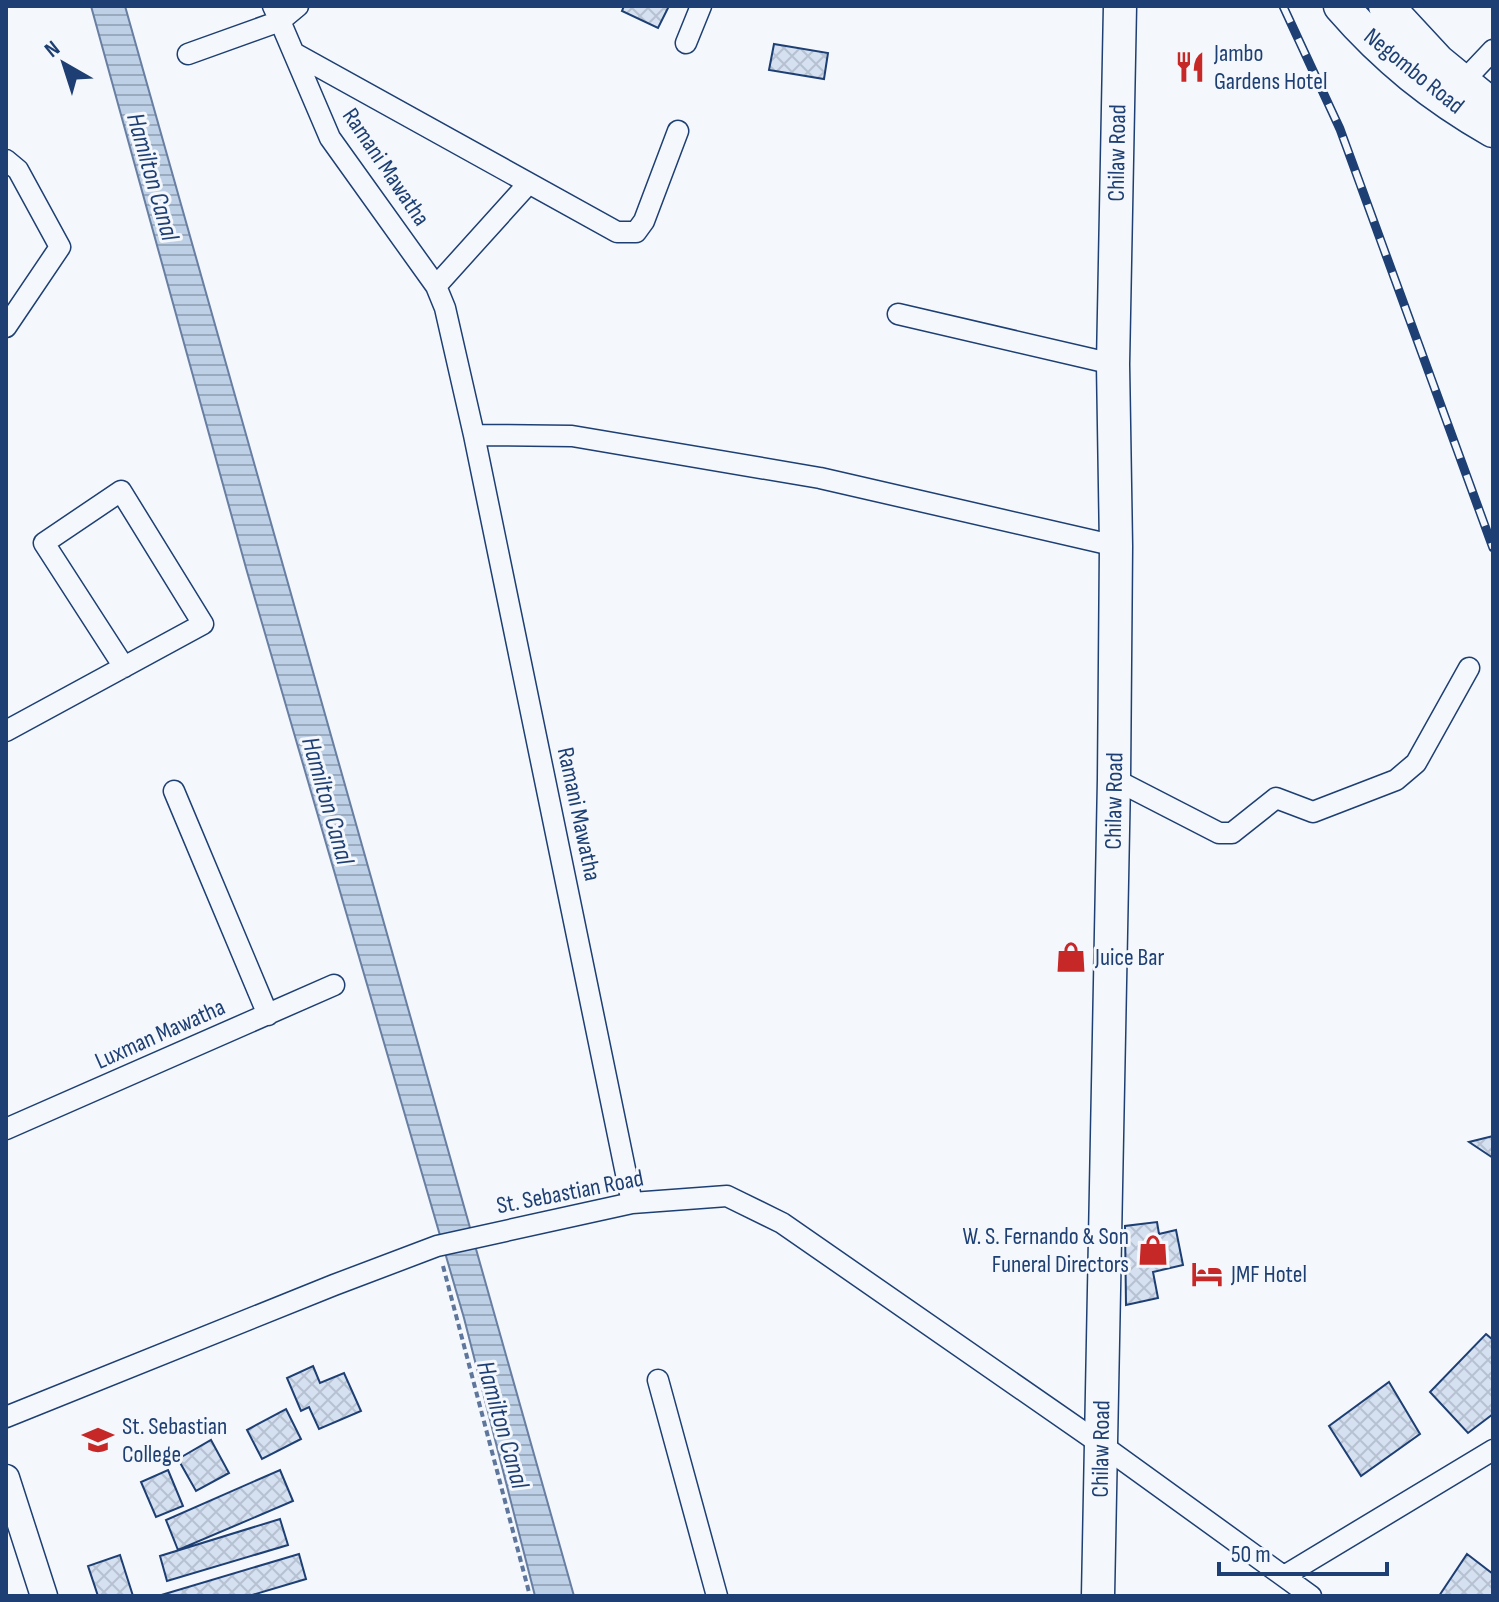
<svg xmlns="http://www.w3.org/2000/svg" width="1499" height="1602" font-family="'Sofia Sans Condensed',sans-serif">
	<style>
		.water { fill: url(#water-rules); stroke: #687fa3; stroke-width: 2 }
		.building { fill: url(#building-cross-hatch); stroke: #1d3f73; stroke-width: 2 }
		.lines { fill: none; stroke-linecap: round; stroke-linejoin: round }
		.minor-casing { stroke: #1d3f73; stroke-width: 23 }
		.tertiary-casing { stroke: #1d3f73; stroke-width: 29 }
		.primary-casing { stroke: #1d3f73; stroke-width: 35 }
		.trunk-casing { stroke: #1d3f73; stroke-width: 37 }
		.path { stroke: #5e769c; stroke-width: 4; stroke-dasharray: 6 4; stroke-linecap: butt }
		.minor { stroke: #f4f7fb; stroke-width: 20 }
		.tertiary { stroke: #f4f7fb; stroke-width: 26 }
		.primary { stroke: #f4f7fb; stroke-width: 32 }
		.trunk { stroke: #f4f7fb; stroke-width: 34 }
		.rail-casing { stroke: #1d3f73; stroke-width: 9 }
		.rail { stroke: #f4f7fb; stroke-width: 6; stroke-dasharray: 18; stroke-linecap: butt }
		.labels { text-anchor: middle; dominant-baseline: central; stroke-width: 6; stroke-linejoin: round; paint-order: stroke }
		.poi-label { font-size: 24px; fill: #1d3f73; stroke: #f4f7fb; text-anchor: start }
		.street-label { font-size: 24px; fill: #1d3f73; stroke: #f4f7fb }
		.water-label { font-size: 26px; font-style: italic; fill: #1d3f73; stroke: #f4f7fb }
	</style>
	<defs>
		<pattern id="water-rules" width="6" height="5" patternUnits="userSpaceOnUse" patternTransform="scale(2)"><rect width="6" height="5" fill="#bed0e5"/><path d="M0 2.5h6" fill="none" stroke="#9aaabe"/></pattern>
		<pattern id="building-cross-hatch" width="8" height="8" patternUnits="userSpaceOnUse" patternTransform="scale(2)"><rect width="8" height="8" fill="#d5e0f0"/><path d="M0 0l8 8M0 8l8-8" fill="none" stroke="#b6c1d1"/></pattern>
	</defs>
	<rect width="100%" height="100%" fill="#f4f7fb"/>
	<path class="water" d="M 91,6 L 125,6 L 574,1596 L 535,1596 L 464,1318 L 246,568 Z"/>
	<path class="building" d="M 624,6 L 669,6 L 658,28 L 622,11 Z
		M 774,44 L 828,53 L 824,79 L 769,70 Z
		M 1493,1136 L 1493,1158 L 1469,1142 Z
		M 1157,1222 L 1159,1234 L 1176,1230 L 1183,1265 L 1153,1272 L 1158,1298 L 1126,1305 L 1125,1226 Z
		M 1486,1334 L 1493,1340 L 1493,1414 L 1468,1433 L 1430,1392 Z
		M 313,1366 L 320,1383 L 344,1373 L 361,1411 L 319,1429 L 309,1407 L 301,1411 L 287,1378 Z
		M 1389,1382 L 1420,1434 L 1361,1476 L 1329,1426 Z
		M 286,1409 L 301,1439 L 262,1459 L 247,1430 Z
		M 211,1440 L 229,1473 L 196,1491 L 178,1459 Z
		M 168,1470 L 183,1506 L 156,1517 L 141,1482 Z
		M 280,1470 L 293,1501 L 178,1550 L 166,1520 Z
		M 280,1519 L 288,1545 L 167,1581 L 160,1556 Z
		M 299,1554 L 306,1579 L 249,1596 L 158,1596 Z
		M 1467,1554 L 1493,1574 L 1493,1596 L 1439,1596 Z
		M 120,1555 L 133,1596 L 98,1596 L 88,1566 Z"/>
	<g class="lines">
		<defs>
			<path id="minor" d="M 273,6 L 280,21 L 298,6
				M 686,43 L 701,6
				M 294,53 L 617,232 L 636,232 L 644,221 L 678,131
				M 188,54 L 280,21 L 330,138 L 436,286 L 445,308 L 474,435 L 632,1203
				M 1457,88 L 1493,50
				M 6,160 L 18,170 L 60,247 L 6,327
				M 436,286 L 528,184
				M 898,314 L 1113,364
				M 474,435 L 572,436 L 820,478 L 1116,546
				M 6,731 L 203,624 L 121,491 L 44,543 L 124,667
				M 1114,779 L 1219,833 L 1232,833 L 1276,798 L 1313,812 L 1396,780 L 1416,763 L 1469,668
				M 174,791 L 268,1015
				M 6,1129 L 334,985
				M 658,1380 L 717,1596
				M 6,1417 L 334,1285 L 437,1246 L 632,1203 L 727,1196 L 782,1223 L 1102,1445 L 1311,1596
				M 1284,1576 L 1493,1450"/>
			<path id="tertiary" d="M 6,1478 L 44,1596"/>
			<path id="primary" d="M 1098,1596 L 1114,779 L 1116,546 L 1113,364 L 1120,6"/>
			<path id="trunk" d="M 1341,6 C 1386,58 1434,96 1493,130
				M 1386,6 L 1438,62 L 1493,107"/>
		</defs>
		<use href="#minor" class="minor-casing"/>
		<use href="#tertiary" class="tertiary-casing"/>
		<use href="#primary" class="primary-casing"/>
		<use href="#trunk" class="trunk-casing"/>
		<path class="path" d="M 443,1266 L 530,1596"/>
		<use href="#minor" class="minor"/>
		<use href="#tertiary" class="tertiary"/>
		<use href="#primary" class="primary"/>
		<use href="#trunk" class="trunk"/>
		<defs>
			<path id="rail" d="M 1283,6 L 1340,129 L 1493,548"/>
		</defs>
		<use href="#rail" class="rail-casing"/>
		<use href="#rail" class="rail"/>
	</g>
	<defs>
		<symbol id="restaurant-bare" viewBox="-9 -9 18 18"><path d="M-5-6h1v4h1v-4h1v4h1v-4h1v5L-1.5 .5V6h-2V.5L-5-1ZM5-6V6H3V1.5H1.5Q1.5-4 5-6Z" fill="#c62828" stroke="#f4f7fb" stroke-width="2.5" paint-order="stroke"/></symbol>
		<symbol id="shop-bare" viewBox="-9 -9 18 18"><path d="M-5-2.5h2.3a2.7 3.5 0 0 1 5.4 0H5L5.5 6h-11ZM-1.5-2.5h3a1.5 2.3 0 0 0-3 0Z" fill="#c62828" stroke="#f4f7fb" stroke-width="2.5" paint-order="stroke"/></symbol>
		<symbol id="hotel-bare" viewBox="-9 -9 18 18"><path d="M-6-4.5h1.5V1H6V5H4.5V3h-9V5H-6ZM-4 0a1.8 1.8 0 1 1 3.6 0ZM.5 0V-2.5h3Q6-2.5 6 0Z" fill="#c62828" stroke="#f4f7fb" stroke-width="2.5" paint-order="stroke"/></symbol>
		<symbol id="school-bare" viewBox="-9 -9 18 18"><path d="M0-5L7-2L0 1L-7-2ZM-4 1L0 2.5L4 1V4Q0 6-4 4Z" fill="#c62828" stroke="#f4f7fb" stroke-width="2.5" paint-order="stroke"/></symbol>
	</defs>
	<g fill-rule="evenodd">
		<use href="#restaurant-bare" x="1168" y="45" width="44" height="44"/>
		<use href="#shop-bare" x="1049" y="935" width="44" height="44"/>
		<use href="#shop-bare" x="1131" y="1228" width="44" height="44"/>
		<use href="#hotel-bare" x="1185" y="1252" width="44" height="44"/>
		<use href="#school-bare" x="76" y="1418" width="44" height="44"/>
	</g>
	<g class="labels">
		<g class="poi-label">
			<text x="1214" y="53">Jambo<tspan x="1214" dy="28">Gardens Hotel</tspan></text>
			<text x="1095" y="957">Juice Bar</text>
			<text x="1129" y="1236" text-anchor="end">W. S. Fernando &amp; Son<tspan x="1129" dy="28">Funeral Directors</tspan></text>
			<text x="1231" y="1274">JMF Hotel</text>
			<text x="122" y="1426">St. Sebastian<tspan x="122" dy="28">College</tspan></text>
		</g>
		<g class="street-label">
			<text transform="translate(1414 71) rotate(39)">Negombo Road</text>
			<text transform="translate(1117 153) rotate(-89)">Chilaw Road</text>
			<text transform="translate(386 167) rotate(56)">Ramani Mawatha</text>
			<text transform="translate(1114 801) rotate(-89)">Chilaw Road</text>
			<text transform="translate(579 814) rotate(78)">Ramani Mawatha</text>
			<text transform="translate(160 1034) rotate(-24)">Luxman Mawatha</text>
			<text transform="translate(570 1192) rotate(-11)">St. Sebastian Road</text>
			<text transform="translate(1101 1449) rotate(-89)">Chilaw Road</text>
		</g>
		<g class="water-label">
			<text transform="translate(152 177) rotate(74)">Hamilton Canal</text>
			<text transform="translate(327 801) rotate(74)">Hamilton Canal</text>
			<text transform="translate(502 1425) rotate(74)">Hamilton Canal</text>
		</g>
	</g>
	<rect width="1499" height="1602" fill="none" stroke="#1d3f73" stroke-width="16"/>
	<g transform="translate(64 64) rotate(321)" stroke="#f4f7fb" stroke-width="6" paint-order="stroke">
	<path d="M0-6L14 30L0 20L-14 30Z" fill="#1d3f73"/>
	<text y="-12" font-size="22" font-weight="bold" text-anchor="middle" fill="#1d3f73">N</text>
	</g>
	<path d="M1219 1562v12h168v-12" fill="none" stroke="#1d3f73" stroke-width="4"/>
	<text x="1231" y="1562" font-size="24" fill="#1d3f73" stroke="#f4f7fb" stroke-width="6" paint-order="stroke">50 m</text>
</svg>
